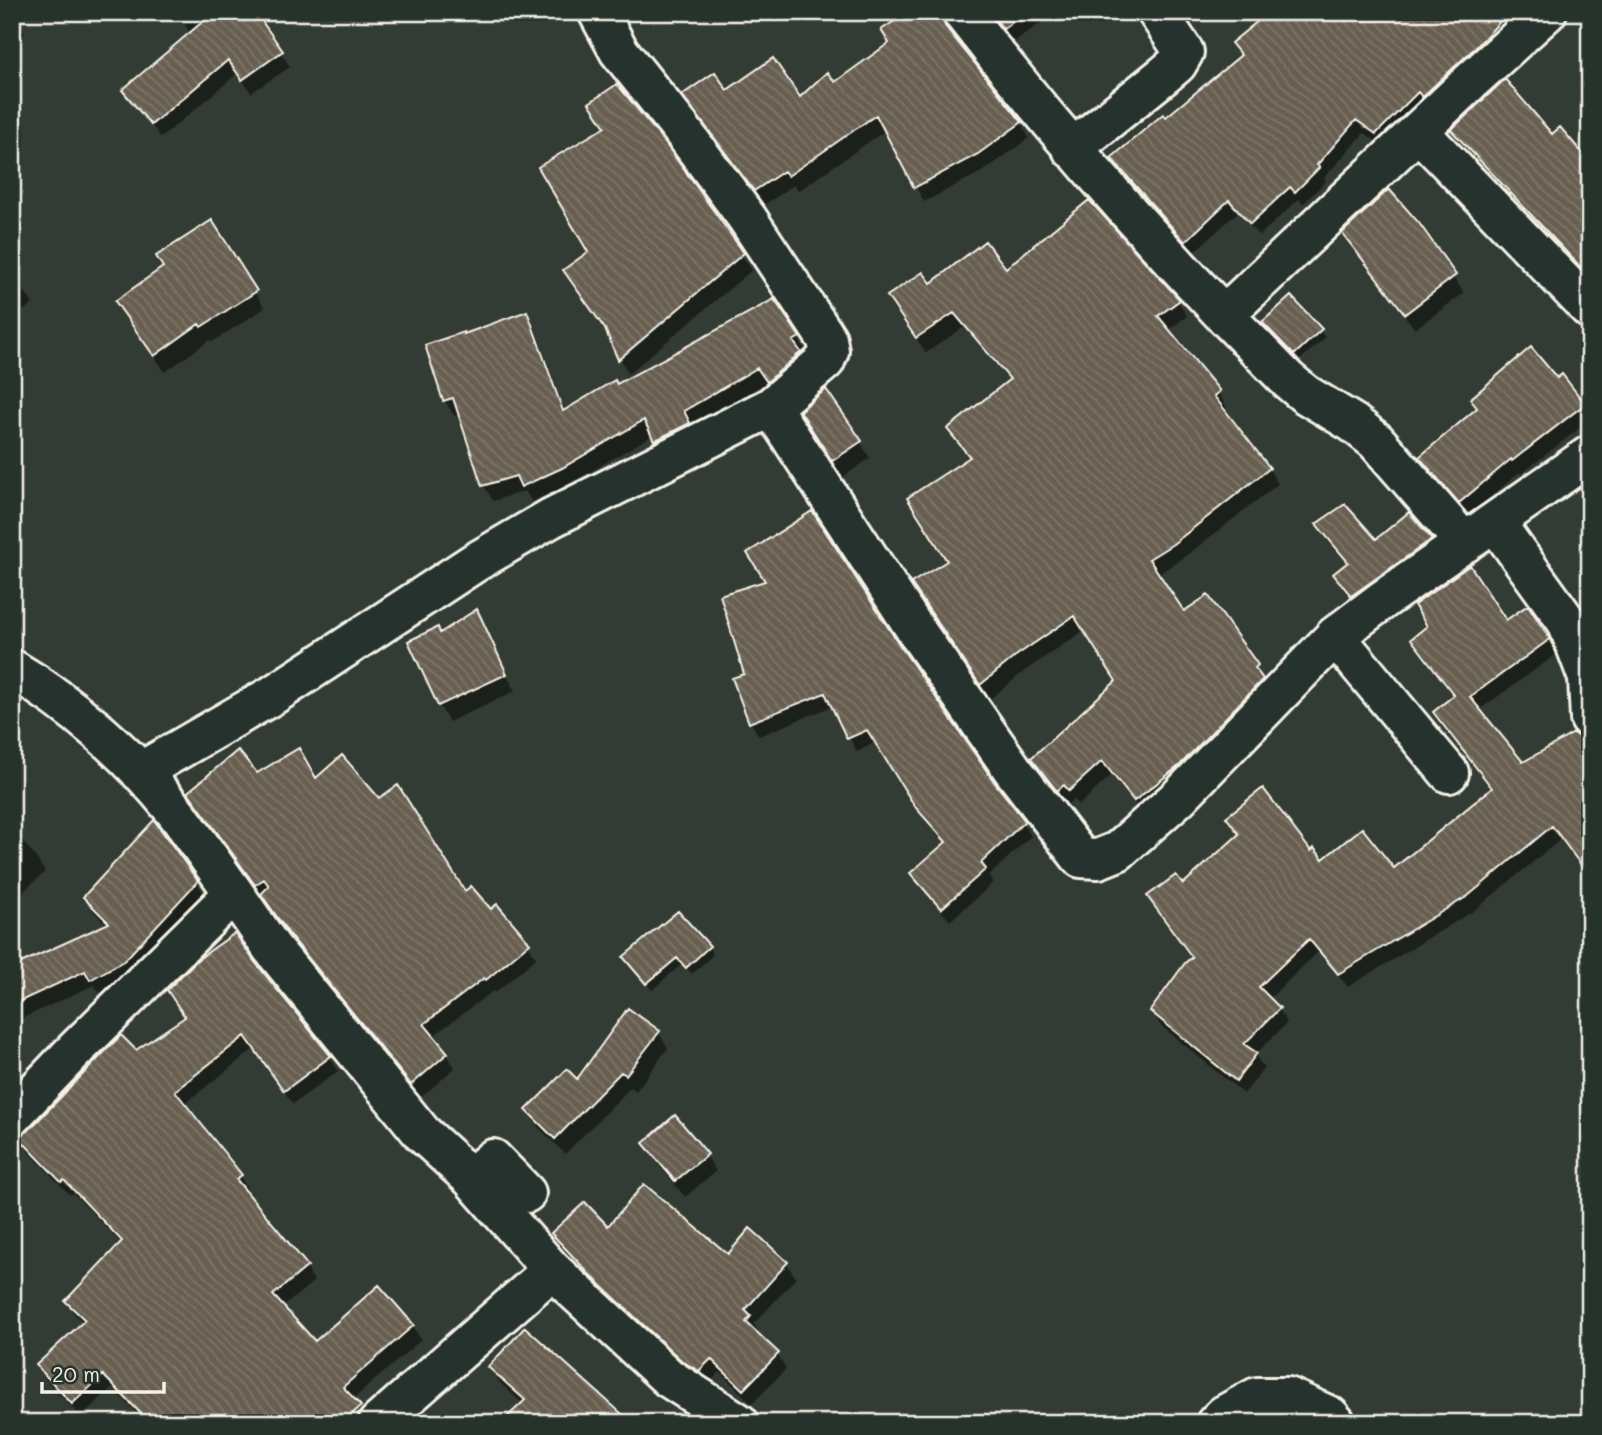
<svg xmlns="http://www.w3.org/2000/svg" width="1602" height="1435" font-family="Mali,sans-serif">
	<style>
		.shadow { fill: #0007 }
		.building { fill: url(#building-back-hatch); stroke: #f4f1e8; stroke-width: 2 }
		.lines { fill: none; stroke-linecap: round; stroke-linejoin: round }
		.minor-casing { stroke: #f4f1e8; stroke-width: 44 }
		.minor { stroke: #26332d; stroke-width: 38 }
	</style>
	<defs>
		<pattern id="building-back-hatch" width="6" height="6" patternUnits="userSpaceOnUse" patternTransform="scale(1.75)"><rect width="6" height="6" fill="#675f51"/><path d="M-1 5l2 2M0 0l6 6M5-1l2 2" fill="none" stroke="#7d766a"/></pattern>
	</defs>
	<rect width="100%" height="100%" fill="#333c34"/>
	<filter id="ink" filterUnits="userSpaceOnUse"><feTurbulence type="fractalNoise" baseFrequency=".0143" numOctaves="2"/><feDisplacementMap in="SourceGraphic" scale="14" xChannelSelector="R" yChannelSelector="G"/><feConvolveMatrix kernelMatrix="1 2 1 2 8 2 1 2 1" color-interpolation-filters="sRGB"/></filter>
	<g filter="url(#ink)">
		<path class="shadow" d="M 176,12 L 257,12 L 290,67 L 251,93 L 238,73 L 161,138 L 135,103 L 191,34 Z
			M 911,12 L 955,12 L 950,19 L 948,31 L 1021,123 L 1029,138 L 987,169 L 924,202 L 886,130 L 798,191 L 794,185 L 764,205 L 693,111 L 685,96 L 727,92 L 800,100 L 835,84 L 891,43 Z
			M 988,12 L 1056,12 L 1013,43 Z
			M 1375,12 L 1523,12 L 1384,146 L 1364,133 L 1324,178 L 1326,181 L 1303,204 L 1299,199 L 1259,236 L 1238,212 L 1193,253 L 1120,172 L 1113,159 L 1166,120 L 1241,57 L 1233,43 Z
			M 12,13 L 25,33 L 12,43 Z
			M 606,128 L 660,140 L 752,270 L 628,374 L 610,336 L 565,271 L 591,253 Z
			M 1453,131 L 1552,136 L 1590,165 L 1590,283 L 1462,147 Z
			M 1417,224 L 1464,293 L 1415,329 L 1354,250 L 1344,233 Z
			M 1006,271 L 1178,301 L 1187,316 L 1167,331 L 1218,392 L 1227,408 L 1223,411 L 1269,469 L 1278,484 L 1182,559 L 1158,574 L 1183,613 L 1256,666 L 1265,682 L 1144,815 L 1112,775 L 1079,805 L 1073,799 L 1067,805 L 1033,758 L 1117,682 L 1085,630 L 1026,670 L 990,699 L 922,599 L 949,562 L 970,459 L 949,429 L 1010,381 L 964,327 L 926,353 L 898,312 L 930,286 Z
			M 12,272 L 33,304 L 12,319 Z
			M 255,292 L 265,308 L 212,342 L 210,340 L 165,372 L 117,301 Z
			M 774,301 L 807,353 L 777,396 L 767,382 L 691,427 L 664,456 L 653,435 L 571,483 L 532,502 L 525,491 L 493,501 L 484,486 L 460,414 L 454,416 L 445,401 L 428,346 L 526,313 L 535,328 L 565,412 Z
			M 1264,323 L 1320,330 L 1325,338 L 1299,361 L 1269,330 Z
			M 1557,380 L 1583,405 L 1590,420 L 1521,474 L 1520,472 L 1468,516 L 1430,472 L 1421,457 L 1478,410 L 1472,400 Z
			M 812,428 L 860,442 L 870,458 L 843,477 Z
			M 1318,524 L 1375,542 L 1431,540 L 1440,556 L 1362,612 L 1345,591 L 1335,574 L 1348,564 L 1327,540 Z
			M 477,612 L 515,691 L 449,722 L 439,705 L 440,635 Z
			M 1505,623 L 1549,640 L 1557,654 L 1479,710 L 1522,764 L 1580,740 L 1590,742 L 1590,877 L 1561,839 L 1475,910 L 1348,987 L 1318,952 L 1269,999 L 1279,1009 L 1287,1023 L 1255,1055 L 1264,1068 L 1244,1094 L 1160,1025 L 1152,1011 L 1193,958 L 1150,896 L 1183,887 L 1240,836 L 1228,817 L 1310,853 L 1322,862 L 1393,871 L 1492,790 L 1443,727 L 1435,713 L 1454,697 L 1414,639 Z
			M 897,645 L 1031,836 L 989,876 L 993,883 L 950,921 L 920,887 L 913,874 L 946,844 L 926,822 L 876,742 L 857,752 L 833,706 L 759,736 L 751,723 L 734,679 Z
			M 257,775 L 316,781 L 490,912 L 528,944 L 536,958 L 495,993 L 493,991 L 432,1037 L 447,1054 L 455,1068 L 420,1098 L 299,948 L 190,793 Z
			M 12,822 L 16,828 L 13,830 L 35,856 L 45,872 L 12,902 Z
			M 197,882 L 205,896 L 133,974 L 100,993 L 94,985 L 12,1023 L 12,969 L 108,926 L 93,911 L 85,897 Z
			M 709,947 L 713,955 L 692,974 L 682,964 L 652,990 L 630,965 Z
			M 253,962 L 330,1057 L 338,1071 L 293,1104 L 254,1049 L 183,1105 L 240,1176 L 248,1190 L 245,1192 L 306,1267 L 314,1281 L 283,1307 L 315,1343 L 413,1326 L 421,1340 L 351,1401 L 337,1423 L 146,1423 L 112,1388 L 81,1417 L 46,1380 L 38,1366 L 84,1323 L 75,1315 L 67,1301 L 121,1243 L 73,1193 L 70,1195 L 28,1151 L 20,1138 L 136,1053 L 187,1018 Z
			M 658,1032 L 668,1048 L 636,1091 L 631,1087 L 565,1154 L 538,1127 L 529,1111 Z
			M 645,1143 L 706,1155 L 716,1171 L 685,1197 L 655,1160 Z
			M 608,1229 L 728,1257 L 750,1231 L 787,1264 L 796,1278 L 754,1324 L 759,1332 L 757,1334 L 777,1354 L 786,1369 L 752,1404 L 720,1372 L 708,1385 L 693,1375 L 599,1289 L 562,1249 L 553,1234 Z
			M 12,1310 L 18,1320 L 12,1326 Z
			M 490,1367 L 607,1403 L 609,1401 L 634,1423 L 575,1423 L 523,1404 L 499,1382 Z
			M 1015,1417 L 1023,1423 L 1011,1423 Z"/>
		<path class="building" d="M 214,12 L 263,12 L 263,23 L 283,51 L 242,80 L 228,60 L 151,125 L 122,90 Z
			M 908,12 L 941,12 L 945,26 L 1022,122 L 978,154 L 914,188 L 876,115 L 788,176 L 784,171 L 754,191 L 682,95 L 715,72 L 727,90 L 773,58 L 800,97 L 827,72 L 835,82 L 889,43 L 881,30 Z
			M 990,12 L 1026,12 L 1003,29 Z
			M 1269,12 L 1509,12 L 1478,45 L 1422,97 L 1418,92 L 1376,134 L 1356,120 L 1317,165 L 1320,167 L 1295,192 L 1290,187 L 1250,224 L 1229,200 L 1185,242 L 1111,158 L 1163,114 L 1166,117 L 1241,55 L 1231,43 Z
			M 1505,79 L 1552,134 L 1560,127 L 1590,162 L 1590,277 L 1451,130 Z
			M 617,84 L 662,139 L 744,253 L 618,360 L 605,329 L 563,270 L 588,252 L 538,167 L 605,127 L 589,103 Z
			M 1389,189 L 1419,223 L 1456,275 L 1405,314 L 1342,233 Z
			M 1089,200 L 1180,300 L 1158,316 L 1220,391 L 1214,396 L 1270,468 L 1173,544 L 1149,559 L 1184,611 L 1208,595 L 1258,665 L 1255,668 L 1263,679 L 1179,766 L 1134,801 L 1102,761 L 1069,791 L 1064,785 L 1057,791 L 1031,758 L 1116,681 L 1074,616 L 1017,655 L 980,685 L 911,583 L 947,561 L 907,498 L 970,457 L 947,429 L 1010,379 L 954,313 L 916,338 L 887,296 L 923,272 L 931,283 L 985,241 L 1006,268 Z
			M 212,220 L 257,291 L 201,327 L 199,324 L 154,356 L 115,301 L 163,267 L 156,256 Z
			M 1291,296 L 1322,329 L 1294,355 L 1262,322 Z
			M 774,299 L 800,337 L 793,341 L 801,352 L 767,382 L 757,368 L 684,411 L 690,423 L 654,441 L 644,420 L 562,468 L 521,487 L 516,476 L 482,486 L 453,398 L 443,401 L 425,345 L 464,332 L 464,334 L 527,311 L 563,411 L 615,380 L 617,384 Z
			M 1531,347 L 1557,378 L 1562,374 L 1585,404 L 1512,461 L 1511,459 L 1459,503 L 1419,457 L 1477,408 L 1470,399 Z
			M 826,389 L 862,441 L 832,461 L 800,411 Z
			M 1345,504 L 1376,539 L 1409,512 L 1432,539 L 1351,596 L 1333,574 L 1348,562 L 1316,524 Z
			M 812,511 L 899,644 L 995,783 L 1025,821 L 981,863 L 986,869 L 941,909 L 910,873 L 946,842 L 916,808 L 867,730 L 847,739 L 825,693 L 749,723 L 732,678 L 744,674 L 720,595 L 765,581 L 747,553 Z
			M 1470,565 L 1506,620 L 1528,605 L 1550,639 L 1470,697 L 1523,762 L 1574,733 L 1581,739 L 1590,741 L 1590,877 L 1552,826 L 1468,896 L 1338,974 L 1309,939 L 1259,987 L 1280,1008 L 1244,1044 L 1257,1053 L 1236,1081 L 1150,1011 L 1185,963 L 1192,957 L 1147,896 L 1176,875 L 1183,884 L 1239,834 L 1226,817 L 1263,788 L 1311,851 L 1314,848 L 1323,859 L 1362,828 L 1394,868 L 1492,788 L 1433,712 L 1454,695 L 1411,639 L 1427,626 L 1414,605 Z
			M 477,609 L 507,674 L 438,706 L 408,641 L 438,627 L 440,633 Z
			M 299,748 L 316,778 L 342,755 L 379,798 L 398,785 L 465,891 L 471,886 L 491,909 L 497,904 L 530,943 L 486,980 L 484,978 L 424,1024 L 448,1053 L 411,1085 L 289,934 L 261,894 L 269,886 L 264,879 L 255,885 L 188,792 L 238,750 L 257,773 Z
			M 154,820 L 198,881 L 125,960 L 90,980 L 85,971 L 12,1005 L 12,967 L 109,923 L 83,897 Z
			M 678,911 L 710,946 L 686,968 L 677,958 L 646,984 L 623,957 Z
			M 235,933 L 254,961 L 331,1056 L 284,1091 L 245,1036 L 175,1091 L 242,1175 L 236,1179 L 308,1266 L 273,1295 L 315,1341 L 379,1285 L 414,1325 L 343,1387 L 361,1406 L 342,1423 L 150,1423 L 103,1375 L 72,1404 L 36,1365 L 85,1320 L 65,1301 L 122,1241 L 64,1180 L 61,1182 L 18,1137 L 28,1131 L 121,1035 L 136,1050 L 185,1017 L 167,990 L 197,960 Z
			M 628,1008 L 660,1031 L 626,1075 L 621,1072 L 555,1139 L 526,1110 L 567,1069 L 577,1079 Z
			M 675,1115 L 708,1154 L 675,1181 L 643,1143 Z
			M 644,1184 L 728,1254 L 750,1228 L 788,1262 L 745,1310 L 751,1316 L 746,1322 L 779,1353 L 743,1390 L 711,1359 L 699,1371 L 682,1361 L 589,1274 L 551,1233 L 585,1202 L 608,1226 Z
			M 525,1327 L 632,1423 L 501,1423 L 525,1400 L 488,1367 Z"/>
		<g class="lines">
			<defs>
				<path id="minor" d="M 598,12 L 619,51 L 679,126 L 747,218 L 827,339 L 829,351 L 825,361 L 771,407 L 917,632 L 1013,770 L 1081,858 L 1098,859 L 1118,851 L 1179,797 L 1335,636 L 1384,599 L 1590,455
					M 962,12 C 1044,118 1131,218 1224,315 L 1471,81 L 1547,12
					M 1419,132 L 1590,309
					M 1072,149 L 1164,75 L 1177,64 L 1184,52 L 1157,12
					M 1224,315 L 1288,380 L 1305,394 L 1353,423 L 1376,441 L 1465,543
					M 1495,522 L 1567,622 L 1588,678 L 1590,719
					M 1335,636 L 1449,773
					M 12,669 C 72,704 131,756 174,810 C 195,837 214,866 234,893 L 74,1051 L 12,1116
					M 140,772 L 273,695 L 474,563 L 551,518 L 771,407
					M 234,893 L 271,947 L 422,1133 L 471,1178 L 493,1159 L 526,1193
					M 552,1270 L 669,1378 L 739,1423
					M 378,1423 L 552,1270 L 471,1178
					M 1216,1423 L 1224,1415 L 1257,1397 L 1288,1397 L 1330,1416 L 1336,1423"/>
			</defs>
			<use href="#minor" class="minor-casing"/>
			<use href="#minor" class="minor"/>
		</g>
	</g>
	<rect width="1602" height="1435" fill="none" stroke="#26332d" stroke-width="42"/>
	<rect x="21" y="21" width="1560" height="1393" fill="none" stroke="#f4f1e8" stroke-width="2.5" filter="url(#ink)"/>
	<path d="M42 1382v10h122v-10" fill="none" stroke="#f4f1e8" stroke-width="3.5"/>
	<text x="52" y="1382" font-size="21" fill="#f4f1e8" stroke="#26332d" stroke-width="5" paint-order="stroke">20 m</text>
</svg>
